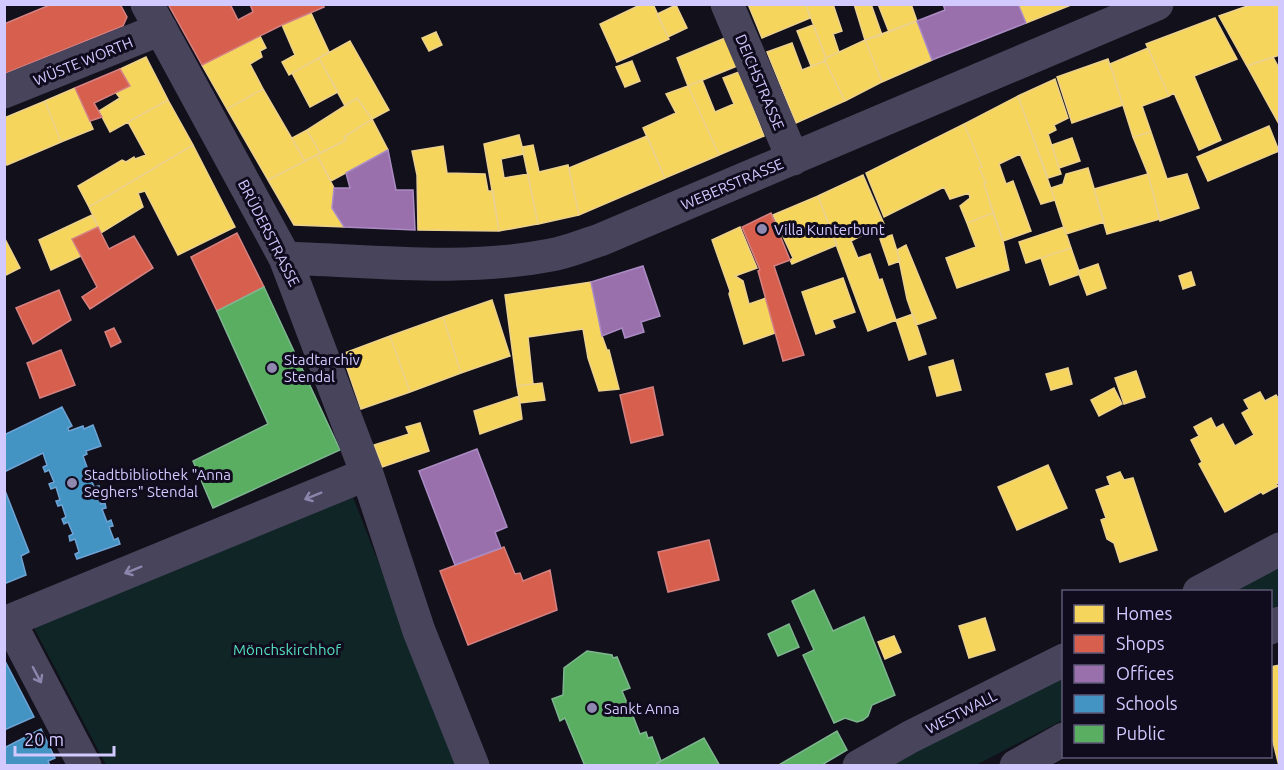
<svg xmlns="http://www.w3.org/2000/svg" width="1284" height="770" font-family="Ubuntu,sans-serif">
	<style>
		.green { fill: #0f2526 }
		.homes { fill: #f6d55c; stroke: #ebd18d; stroke-width: 1.5 }
		.shops { fill: #d6604d; stroke: #d58082; stroke-width: 1.5 }
		.offices { fill: #9970ab; stroke: #aa8bc4; stroke-width: 1.5 }
		.schools { fill: #4393c3; stroke: #6ea3d5; stroke-width: 1.5 }
		.public { fill: #5aae61; stroke: #7eb690; stroke-width: 1.5 }
		.lines { fill: none; stroke-linecap: round; stroke-linejoin: round }
		.minor { stroke: #47445b; stroke-width: 33 }
		.oneway { stroke: #8c86ad }
		.poi-dot { fill: #8f88af; stroke: #100c1e; stroke-width: 2 }
		.labels { text-anchor: middle; dominant-baseline: central; stroke-width: 6; stroke-linejoin: round; paint-order: stroke }
		.street-label { font-size: 15px; fill: #d2c9ff; stroke: #100c1e }
		.poi-label { font-size: 15px; fill: #d2c9ff; stroke: #100c1e; text-anchor: start }
		.park-label { font-size: 15px; fill: #55dfc3; stroke: #100c1e }
	</style>
	<rect width="100%" height="100%" fill="#12101a"/>
	<path class="green" d="M 353,497 L 457,765 L 106,765 L 34,628 Z
		M 1279,559 L 1279,605 L 1271,610 L 1270,592 L 1218,592 Z
		M 1063,672 L 1063,720 L 976,765 L 886,766 Z"/>
	<path class="homes" d="M 642,4 L 653,4 L 669,39 L 617,62 L 600,24 Z
		M 748,4 L 806,4 L 810,18 L 762,38 Z
		M 809,4 L 833,4 L 842,31 L 833,34 L 839,52 L 826,58 L 806,5 Z
		M 854,4 L 871,4 L 882,35 L 865,40 Z
		M 878,4 L 911,4 L 917,21 L 889,32 Z
		M 1018,4 L 1071,4 L 1071,5 L 1026,23 Z
		M 1253,4 L 1280,4 L 1280,55 L 1247,66 L 1219,16 Z
		M 676,5 L 687,28 L 668,37 L 657,14 Z
		M 311,13 L 329,52 L 289,75 L 282,62 L 295,55 L 282,25 Z
		M 1215,18 L 1237,59 L 1194,76 L 1221,140 L 1199,150 L 1174,93 L 1169,96 L 1146,44 Z
		M 917,21 L 932,60 L 882,82 L 865,40 Z
		M 813,25 L 826,58 L 825,61 L 811,66 L 797,31 Z
		M 436,32 L 442,45 L 429,51 L 422,38 Z
		M 260,36 L 266,48 L 260,51 L 262,57 L 250,64 L 263,89 L 227,109 L 202,65 Z
		M 725,38 L 737,66 L 688,86 L 677,58 Z
		M 865,40 L 882,82 L 845,101 L 824,59 Z
		M 350,41 L 389,110 L 372,119 L 357,98 L 345,106 L 319,58 Z
		M 792,43 L 802,70 L 825,61 L 845,101 L 796,123 L 767,52 Z
		M 1148,48 L 1169,96 L 1142,106 L 1151,132 L 1133,137 L 1110,64 Z
		M 146,57 L 168,100 L 110,132 L 99,111 L 120,98 L 116,93 L 130,86 L 120,69 Z
		M 1273,57 L 1280,70 L 1280,126 L 1247,66 Z
		M 319,58 L 338,92 L 310,107 L 292,73 Z
		M 1108,59 L 1123,105 L 1072,123 L 1057,77 Z
		M 632,61 L 640,81 L 625,87 L 616,67 Z
		M 739,72 L 764,136 L 719,155 L 688,86 L 702,80 L 715,112 L 734,104 L 723,78 Z
		M 1055,79 L 1068,118 L 1054,125 L 1056,130 L 1048,134 L 1061,174 L 1048,178 L 1018,96 Z
		M 688,86 L 719,155 L 665,178 L 643,128 L 676,113 L 666,94 Z
		M 75,88 L 93,129 L 61,142 L 45,101 Z
		M 263,89 L 305,161 L 268,180 L 227,109 Z
		M 1018,96 L 1055,200 L 1041,204 L 1020,154 L 999,164 L 1006,184 L 1013,181 L 1031,231 L 1003,241 L 984,184 L 986,183 L 979,168 L 982,167 L 964,124 Z
		M 357,98 L 372,119 L 344,137 L 346,140 L 320,153 L 307,130 Z
		M 168,100 L 193,145 L 89,207 L 78,186 L 122,160 L 126,162 L 134,157 L 135,159 L 146,155 L 128,122 Z
		M 45,101 L 61,142 L 7,165 L 4,159 L 4,118 Z
		M 372,119 L 388,150 L 331,181 L 317,155 L 346,140 L 344,137 Z
		M 964,124 L 982,167 L 979,168 L 986,183 L 984,184 L 993,213 L 967,223 L 960,206 L 970,198 L 969,193 L 950,199 L 944,187 L 884,217 L 866,173 Z
		M 1269,126 L 1279,151 L 1208,181 L 1197,157 Z
		M 307,130 L 320,153 L 305,161 L 292,138 Z
		M 1151,132 L 1167,179 L 1187,174 L 1199,208 L 1160,221 L 1148,174 L 1133,137 Z
		M 519,135 L 524,154 L 501,159 L 504,178 L 528,174 L 538,224 L 499,231 L 484,144 Z
		M 647,136 L 665,178 L 579,215 L 569,168 Z
		M 1072,138 L 1080,161 L 1059,168 L 1052,145 Z
		M 193,145 L 235,227 L 178,255 L 145,191 L 138,193 L 143,207 L 101,233 L 89,207 Z
		M 533,145 L 539,172 L 568,165 L 579,215 L 538,224 L 522,147 Z
		M 443,146 L 447,173 L 485,174 L 488,191 L 493,191 L 499,231 L 418,230 L 417,175 L 412,151 Z
		M 317,155 L 334,188 L 332,208 L 344,227 L 294,225 L 268,180 Z
		M 1088,168 L 1104,222 L 1066,234 L 1051,188 L 1063,184 L 1066,174 Z
		M 1148,174 L 1160,219 L 1107,234 L 1094,189 Z
		M 863,175 L 884,224 L 851,241 L 858,258 L 870,254 L 879,280 L 882,279 L 896,320 L 868,331 L 818,196 Z
		M 818,196 L 837,245 L 792,264 L 790,260 L 793,258 L 773,215 Z
		M 993,213 L 1003,241 L 1009,270 L 957,288 L 946,258 L 976,247 L 967,223 Z
		M 92,215 L 98,227 L 72,239 L 81,256 L 51,270 L 39,240 Z
		M 740,227 L 757,268 L 735,276 L 743,281 L 749,304 L 766,298 L 775,333 L 744,344 L 729,294 L 730,291 L 712,240 Z
		M 1064,227 L 1071,248 L 1026,263 L 1019,242 Z
		M 892,235 L 900,261 L 889,265 L 880,239 Z
		M 4,237 L 20,268 L 4,276 Z
		M 906,245 L 936,318 L 916,325 L 907,299 L 897,250 Z
		M 1071,248 L 1080,274 L 1050,285 L 1041,258 Z
		M 1098,264 L 1106,288 L 1087,295 L 1078,271 Z
		M 1191,272 L 1195,285 L 1183,289 L 1179,276 Z
		M 843,278 L 855,312 L 832,320 L 835,327 L 816,334 L 802,292 Z
		M 591,282 L 602,336 L 607,350 L 609,350 L 619,389 L 599,391 L 588,358 L 583,329 L 528,337 L 533,384 L 517,386 L 505,295 Z
		M 492,300 L 510,356 L 461,373 L 443,317 Z
		M 913,314 L 926,354 L 909,360 L 896,320 Z
		M 443,317 L 461,373 L 410,392 L 390,336 Z
		M 390,336 L 410,392 L 361,409 L 342,354 Z
		M 953,360 L 961,390 L 937,396 L 929,367 Z
		M 1068,368 L 1072,384 L 1051,390 L 1046,374 Z
		M 1136,371 L 1145,397 L 1124,404 L 1115,378 Z
		M 542,383 L 545,400 L 520,403 L 517,386 Z
		M 1114,388 L 1122,404 L 1099,416 L 1091,400 Z
		M 1260,392 L 1265,401 L 1276,395 L 1280,401 L 1280,482 L 1276,484 L 1278,486 L 1263,494 L 1261,492 L 1225,512 L 1199,464 L 1202,462 L 1191,440 L 1199,436 L 1194,427 L 1211,418 L 1216,428 L 1223,424 L 1235,446 L 1254,435 L 1242,413 L 1249,409 L 1244,400 Z
		M 519,396 L 522,419 L 480,434 L 474,411 Z
		M 420,423 L 429,451 L 382,467 L 374,445 L 409,434 L 406,427 Z
		M 1048,465 L 1067,508 L 1017,530 L 998,487 Z
		M 1120,472 L 1124,480 L 1133,478 L 1157,550 L 1120,562 L 1114,543 L 1107,539 L 1101,520 L 1106,518 L 1096,490 L 1110,485 L 1107,477 Z
		M 985,618 L 995,650 L 969,658 L 959,626 Z
		M 894,636 L 901,652 L 885,659 L 878,642 Z
		M 1280,665 L 1280,766 L 1279,766 L 1270,730 L 1270,667 Z"/>
	<path class="shops" d="M 52,4 L 120,4 L 127,17 L 123,26 L 4,74 L 4,24 Z
		M 168,4 L 230,4 L 238,20 L 253,12 L 250,4 L 323,4 L 324,7 L 282,25 L 202,65 Z
		M 120,69 L 130,86 L 94,103 L 102,117 L 90,121 L 75,88 Z
		M 771,213 L 790,260 L 774,266 L 804,355 L 783,361 L 758,271 L 760,270 L 742,227 Z
		M 98,227 L 109,249 L 134,236 L 153,268 L 90,309 L 82,297 L 97,287 L 72,239 Z
		M 237,233 L 264,287 L 217,311 L 191,257 Z
		M 59,290 L 71,320 L 33,344 L 16,308 Z
		M 114,328 L 121,342 L 111,347 L 105,332 Z
		M 61,350 L 75,385 L 40,398 L 27,363 Z
		M 653,387 L 663,435 L 631,443 L 620,395 Z
		M 709,540 L 719,580 L 668,592 L 658,552 Z
		M 504,547 L 515,574 L 520,573 L 523,581 L 550,570 L 557,610 L 468,645 L 440,571 Z"/>
	<path class="offices" d="M 943,4 L 1018,4 L 1026,23 L 932,60 L 917,21 L 945,10 Z
		M 388,150 L 396,190 L 413,190 L 415,230 L 344,227 L 332,208 L 334,188 L 350,188 L 346,173 Z
		M 643,266 L 660,316 L 641,322 L 644,332 L 625,338 L 622,328 L 602,336 L 591,282 Z
		M 477,449 L 507,527 L 495,532 L 501,548 L 455,565 L 419,471 Z"/>
	<path class="schools" d="M 62,407 L 72,426 L 68,428 L 69,431 L 83,426 L 84,429 L 93,425 L 95,430 L 101,446 L 86,451 L 87,454 L 83,456 L 88,470 L 92,469 L 94,473 L 89,474 L 94,487 L 99,486 L 100,490 L 96,492 L 101,504 L 105,503 L 106,508 L 102,509 L 107,522 L 111,520 L 113,526 L 109,527 L 114,540 L 118,538 L 120,544 L 77,559 L 75,554 L 79,552 L 75,539 L 70,541 L 69,536 L 73,534 L 68,522 L 64,524 L 62,519 L 66,517 L 62,505 L 58,506 L 56,501 L 60,500 L 56,487 L 51,489 L 49,484 L 54,482 L 49,470 L 45,472 L 43,467 L 47,465 L 43,453 L 4,472 L 4,435 Z
		M 4,488 L 29,552 L 21,556 L 26,575 L 4,584 Z
		M 4,659 L 34,717 L 4,730 Z
		M 41,729 L 55,758 L 48,761 L 50,766 L 4,766 L 4,744 L 6,747 Z"/>
	<path class="public" d="M 264,287 L 340,450 L 213,508 L 193,461 L 268,424 L 217,311 Z
		M 814,590 L 833,631 L 864,617 L 895,695 L 872,705 L 868,716 L 863,720 L 857,722 L 845,718 L 834,723 L 803,655 L 814,650 L 792,601 Z
		M 789,624 L 799,647 L 778,656 L 768,634 Z
		M 587,651 L 612,655 L 613,658 L 617,657 L 630,688 L 622,691 L 630,710 L 635,707 L 637,713 L 633,716 L 640,734 L 646,732 L 648,738 L 652,737 L 661,761 L 653,766 L 585,766 L 565,718 L 560,721 L 552,699 L 563,695 L 564,668 Z
		M 837,731 L 847,750 L 820,766 L 777,766 Z
		M 704,738 L 720,766 L 659,766 L 657,763 Z"/>
	<g class="lines">
		<path class="minor" d="M 147,4 L 285,258 L 367,474 L 419,631 L 473,766
			M 727,4 L 793,159
			M 4,92 L 161,29
			M 285,258 C 373,261 464,272 551,255 C 568,252 584,245 600,240 L 1157,4
			M 1199,592 L 1280,549
			M 1270,628 L 1280,623
			M 85,766 L 9,621 L 367,474
			M 859,766 L 910,737 L 1064,660
			M 1016,766 L 1064,739"/>
	</g>
	<defs><path id="oneway-shaft" d="M-6 0H5M1.5-3L5.5 0L1.5 3" fill="none" stroke-width="1.6" stroke-linecap="round" stroke-linejoin="round" transform="scale(1.5)"/></defs>
	<g class="oneway">
		<use href="#oneway-shaft" transform="translate(313 496) rotate(158)"/>
		<use href="#oneway-shaft" transform="translate(133 570) rotate(158)"/>
		<use href="#oneway-shaft" transform="translate(37 675) rotate(62)"/>
	</g>
	<g class="poi-dot">
		<circle cx="762" cy="229" r="6"/>
		<circle cx="272" cy="368" r="6"/>
		<circle cx="72" cy="483" r="6"/>
		<circle cx="592" cy="708" r="6"/>
	</g>
	<g class="labels">
		<g class="street-label">
			<text transform="translate(83 61) rotate(-22)">WÜSTE WORTH</text>
			<text transform="translate(760 82) rotate(67)">DEICHSTRASSE</text>
			<text transform="translate(732 184) rotate(-23)">WEBERSTRASSE</text>
			<text transform="translate(269 233) rotate(63)">BRÜDERSTRASSE</text>
			<text transform="translate(961 712) rotate(-27)">WESTWALL</text>
		</g>
		<g class="poi-label">
			<text x="774" y="229">Villa Kunterbunt</text>
			<text x="284" y="359">Stadtarchiv<tspan x="284" dy="17">Stendal</tspan></text>
			<text x="84" y="474">Stadtbibliothek "Anna<tspan x="84" dy="17">Seghers" Stendal</tspan></text>
			<text x="604" y="708">Sankt Anna</text>
		</g>
		<g class="park-label">
			<text x="287" y="649">Mönchskirchhof</text>
		</g>
	</g>
	<rect width="1284" height="770" fill="none" stroke="#d2c9ff" stroke-width="12"/>
	<rect x="1062" y="590" width="210" height="168" fill="#100c1e" stroke="#5e5878" stroke-width="1.5"/>
	<rect x="1074" y="605" width="30" height="18" fill="#f6d55c" stroke="#5e5878" stroke-width="1.5"/>
	<text x="1116" y="620" font-size="18" fill="#d2c9ff">Homes</text>
	<rect x="1074" y="635" width="30" height="18" fill="#d6604d" stroke="#5e5878" stroke-width="1.5"/>
	<text x="1116" y="650" font-size="18" fill="#d2c9ff">Shops</text>
	<rect x="1074" y="665" width="30" height="18" fill="#9970ab" stroke="#5e5878" stroke-width="1.5"/>
	<text x="1116" y="680" font-size="18" fill="#d2c9ff">Offices</text>
	<rect x="1074" y="695" width="30" height="18" fill="#4393c3" stroke="#5e5878" stroke-width="1.5"/>
	<text x="1116" y="710" font-size="18" fill="#d2c9ff">Schools</text>
	<rect x="1074" y="725" width="30" height="18" fill="#5aae61" stroke="#5e5878" stroke-width="1.5"/>
	<text x="1116" y="740" font-size="18" fill="#d2c9ff">Public</text>
	<path d="M15 746v9h99v-9" fill="none" stroke="#d2c9ff" stroke-width="3"/>
	<text x="24" y="746" font-size="18" fill="#d2c9ff" stroke="#100c1e" stroke-width="4.5" paint-order="stroke">20 m</text>
</svg>
